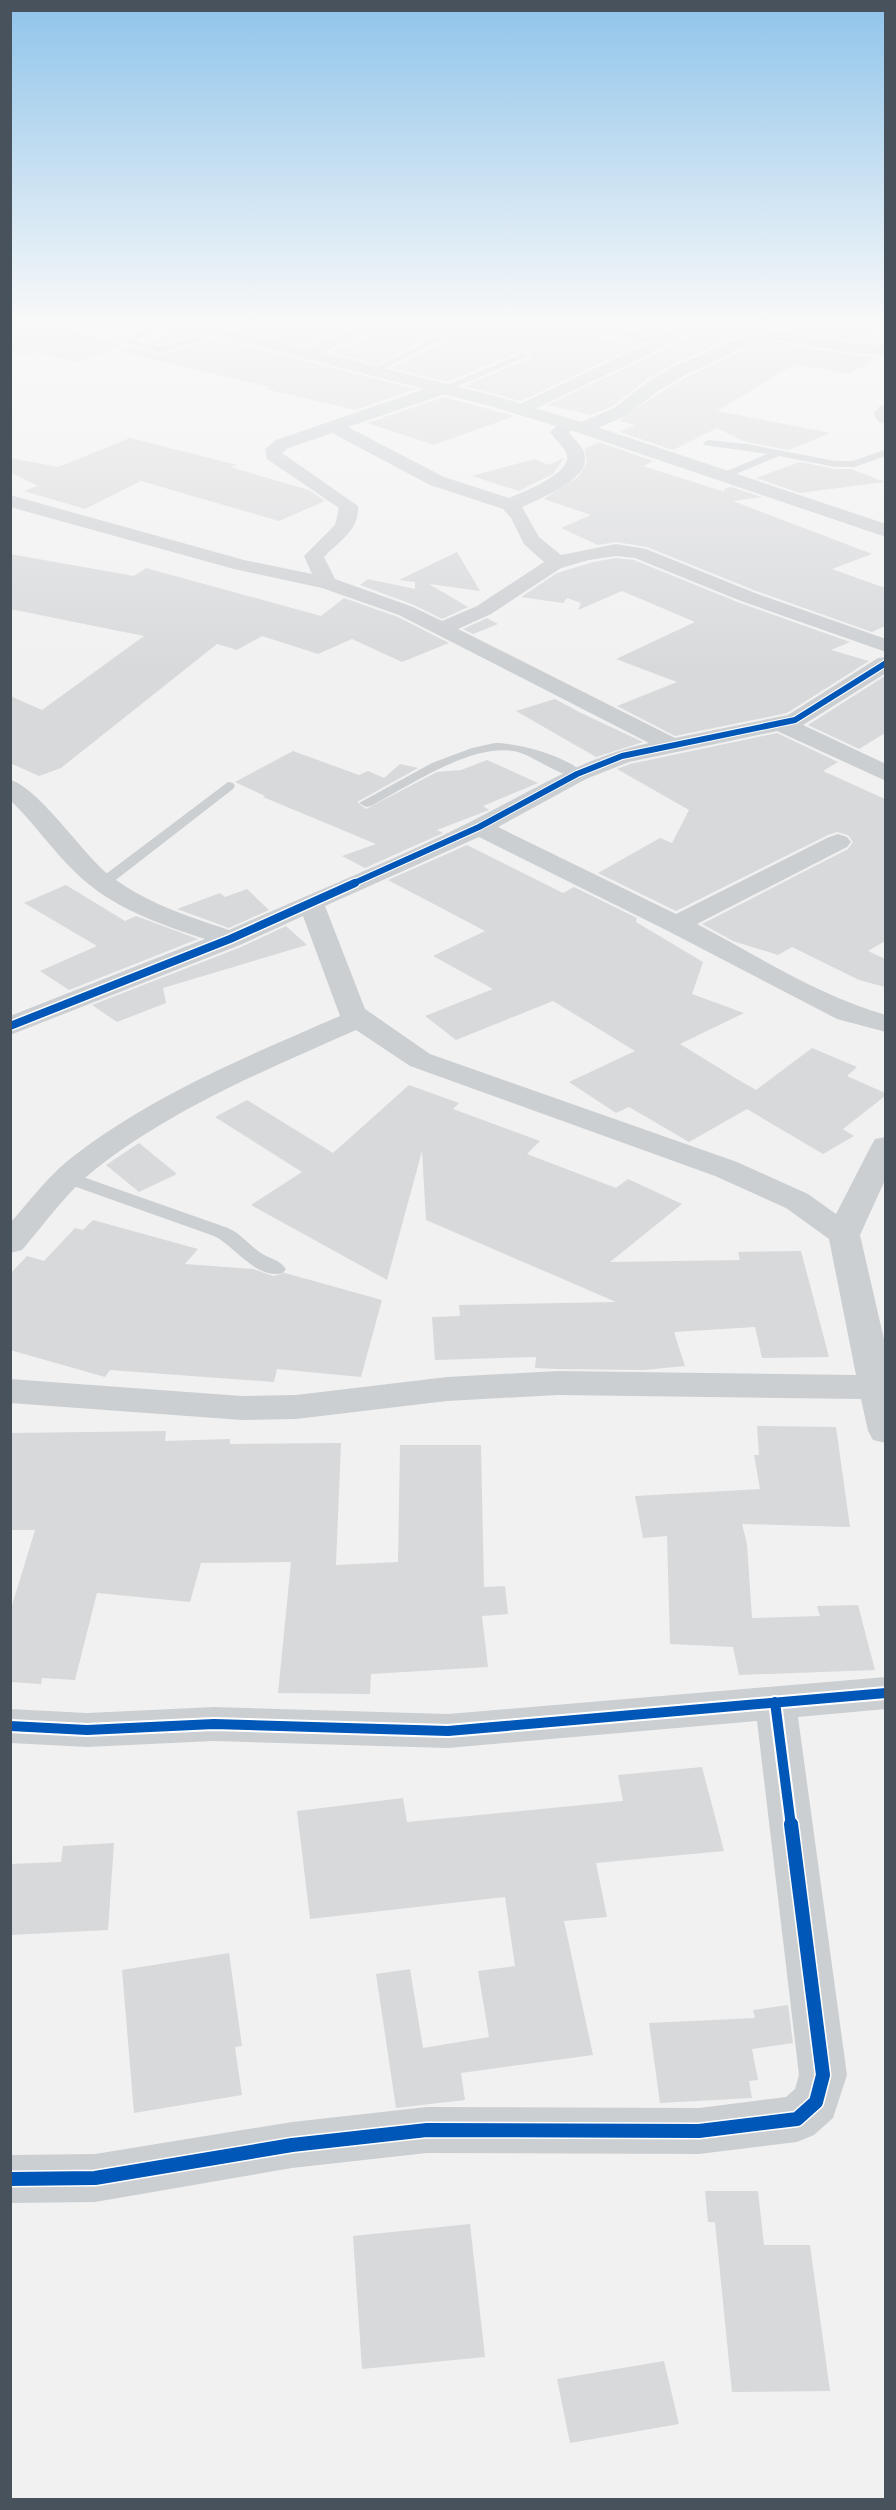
<svg xmlns="http://www.w3.org/2000/svg" width="896" height="2510" font-family="Overpass,sans-serif">
	<style>
		.building { fill: #d8d9db }
		.lines { fill: none; stroke-linecap: round; stroke-linejoin: round }
		.service { fill: #cccfd2; fill-rule: evenodd }
		.minor { fill: #cccfd2; fill-rule: evenodd }
		.secondary { fill: #cdd0d2; fill-rule: evenodd }
		.cycleway-far3-casing { stroke: #fff; stroke-width: 8 }
		.cycleway-far2-casing { stroke: #fff; stroke-width: 11 }
		.cycleway-far1-casing { stroke: #fff; stroke-width: 14 }
		.cycleway-casing { stroke: #fff; stroke-width: 17 }
		.cycleway-far3 { stroke: #0057b8; stroke-width: 6 }
		.cycleway-far2 { stroke: #0057b8; stroke-width: 8 }
		.cycleway-far1 { stroke: #0057b8; stroke-width: 10 }
		.cycleway { stroke: #0057b8; stroke-width: 14 }
	</style>
	<rect width="100%" height="100%" fill="#f1f1f1"/>
	<path class="building" d="M 10,319 L 27,319 L 122,345 L 77,362 L 33,352 L 27,355 L 10,351 Z
		M 211,319 L 373,319 L 306,346 L 201,323 Z
		M 401,319 L 526,319 L 536,326 L 641,344 L 521,401 L 464,386 L 530,358 L 530,354 L 520,352 L 447,382 L 391,368 L 445,341 L 445,337 L 435,335 L 377,364 L 329,352 L 398,324 Z
		M 574,319 L 682,319 L 662,334 Z
		M 718,319 L 851,319 L 883,343 L 852,341 Z
		M 696,328 L 738,336 L 674,364 L 645,381 L 613,406 L 591,415 L 547,405 L 672,346 Z
		M 177,331 L 194,335 L 161,345 L 149,342 Z
		M 212,339 L 264,350 L 416,389 L 355,410 L 265,389 L 270,387 L 121,352 L 134,347 L 162,355 Z
		M 765,340 L 852,355 L 877,357 L 850,374 L 795,364 L 717,411 L 831,433 L 788,450 L 743,441 L 717,428 L 673,450 L 620,432 L 635,425 L 619,421 L 659,393 L 688,376 Z
		M 444,397 L 514,416 L 434,445 L 367,423 Z
		M 130,438 L 237,465 L 230,467 L 309,490 L 325,501 L 279,521 L 141,481 L 85,509 L 24,491 L 38,486 L 10,472 L 10,458 L 58,467 Z
		M 599,442 L 653,461 L 643,466 L 725,492 L 724,489 L 731,487 L 762,497 L 733,501 L 872,554 L 832,569 L 885,588 L 885,626 L 872,632 L 756,591 L 647,547 L 616,542 L 598,545 L 561,528 L 591,515 L 544,499 L 578,477 L 587,462 L 585,449 Z
		M 564,458 L 553,474 L 519,491 L 472,476 L 534,459 L 549,465 Z
		M 800,462 L 835,469 L 851,469 L 885,482 L 800,493 L 756,478 Z
		M 457,552 L 480,591 L 429,584 L 468,607 L 442,619 L 414,605 L 360,585 L 368,579 L 415,589 L 415,582 L 399,580 Z
		M 10,554 L 134,576 L 146,568 L 321,616 L 344,598 L 398,617 L 449,643 L 402,662 L 352,639 L 318,654 L 262,636 L 237,650 L 217,644 L 61,768 L 39,776 L 10,763 L 10,696 L 42,710 L 144,636 L 10,609 Z
		M 616,558 L 634,560 L 740,603 L 850,642 L 831,650 L 869,661 L 787,713 L 675,736 L 617,706 L 677,682 L 616,659 L 695,622 L 622,591 L 578,610 L 581,603 L 567,598 L 563,603 L 521,597 L 557,573 L 593,562 Z
		M 487,618 L 498,624 L 473,634 L 463,629 Z
		M 885,676 L 885,733 L 859,749 L 808,725 Z
		M 555,699 L 581,713 L 643,742 L 596,757 L 516,711 Z
		M 777,733 L 838,762 L 823,771 L 885,799 L 885,941 L 868,951 L 885,959 L 885,987 L 859,980 L 792,947 L 778,955 L 733,941 L 702,924 L 848,849 L 853,842 L 848,835 L 837,832 L 828,835 L 676,911 L 598,873 L 660,838 L 672,843 L 689,810 L 617,769 L 630,764 Z
		M 293,751 L 359,775 L 368,771 L 384,778 L 400,764 L 418,768 L 357,802 L 366,809 L 437,772 L 461,770 L 487,760 L 538,783 L 483,806 L 489,810 L 437,830 L 443,833 L 365,868 L 342,856 L 376,844 L 263,797 L 265,796 L 235,782 Z
		M 467,845 L 563,893 L 574,887 L 637,918 L 636,922 L 703,962 L 692,994 L 744,1013 L 680,1044 L 737,1079 L 756,1090 L 812,1048 L 857,1067 L 847,1076 L 885,1093 L 885,1096 L 843,1129 L 854,1136 L 823,1154 L 747,1109 L 689,1142 L 629,1107 L 616,1113 L 569,1082 L 635,1051 L 553,1001 L 456,1040 L 425,1016 L 493,989 L 433,956 L 485,931 L 388,880 Z
		M 66,885 L 125,921 L 136,916 L 198,939 L 69,990 L 40,971 L 97,946 L 24,903 Z
		M 247,889 L 269,910 L 229,928 L 177,909 L 220,893 L 225,897 Z
		M 286,926 L 307,945 L 163,988 L 166,1003 L 117,1022 L 92,1005 L 241,947 Z
		M 409,1085 L 459,1103 L 453,1109 L 540,1141 L 527,1154 L 616,1188 L 628,1179 L 682,1204 L 610,1262 L 740,1260 L 738,1252 L 801,1251 L 829,1357 L 762,1358 L 755,1327 L 674,1332 L 685,1366 L 644,1370 L 557,1369 L 535,1368 L 536,1357 L 435,1360 L 432,1317 L 460,1316 L 459,1305 L 616,1302 L 426,1220 L 422,1151 L 387,1280 L 251,1205 L 302,1172 L 215,1117 L 247,1100 L 333,1153 Z
		M 139,1143 L 177,1174 L 139,1192 L 106,1165 Z
		M 93,1220 L 198,1249 L 185,1264 L 253,1269 L 273,1276 L 285,1273 L 382,1300 L 361,1377 L 277,1369 L 274,1382 L 110,1370 L 105,1377 L 10,1350 L 10,1274 L 27,1256 L 44,1261 L 75,1228 L 83,1230 Z
		M 757,1426 L 836,1427 L 850,1527 L 742,1524 L 747,1544 L 752,1618 L 820,1616 L 817,1606 L 858,1605 L 875,1670 L 739,1675 L 733,1647 L 670,1644 L 667,1536 L 643,1538 L 635,1496 L 760,1489 L 754,1455 L 759,1455 Z
		M 166,1431 L 165,1441 L 230,1439 L 230,1444 L 341,1443 L 336,1565 L 398,1562 L 400,1445 L 481,1445 L 484,1587 L 505,1586 L 508,1614 L 482,1616 L 488,1667 L 371,1674 L 370,1694 L 278,1693 L 291,1562 L 201,1563 L 190,1602 L 97,1593 L 75,1680 L 42,1678 L 41,1684 L 10,1682 L 10,1612 L 35,1530 L 10,1530 L 10,1433 Z
		M 702,1767 L 724,1851 L 596,1863 L 607,1917 L 564,1921 L 593,2055 L 461,2073 L 465,2100 L 396,2108 L 376,1974 L 410,1969 L 423,2048 L 489,2037 L 478,1971 L 515,1966 L 505,1897 L 310,1919 L 297,1811 L 403,1798 L 407,1822 L 623,1801 L 618,1775 Z
		M 114,1843 L 108,1930 L 10,1935 L 10,1864 L 61,1862 L 63,1846 Z
		M 229,1953 L 242,2046 L 235,2047 L 242,2095 L 134,2113 L 122,1970 Z
		M 788,2005 L 793,2043 L 752,2049 L 758,2080 L 749,2081 L 752,2098 L 660,2103 L 649,2023 L 755,2018 L 753,2010 Z
		M 705,2191 L 758,2191 L 764,2245 L 810,2245 L 830,2391 L 732,2392 L 715,2222 L 708,2222 Z
		M 470,2224 L 485,2357 L 362,2369 L 353,2236 Z
		M 664,2361 L 679,2424 L 570,2443 L 557,2379 Z"/>
	<g class="lines">
		<path class="service" d="M 159,319 L 162,320 L 162,324 L 136,341 L 161,347 L 215,331 L 220,334 L 161,353 L 123,342 Z
			M 436,337 L 444,339 L 377,372 L 369,370 Z
			M 521,354 L 529,356 L 449,390 L 440,388 Z
			M 708,440 L 747,444 L 835,461 L 853,461 L 884,450 L 886,456 L 854,467 L 835,467 L 779,456 L 724,479 L 719,476 L 720,474 L 767,454 L 704,445 L 703,443 Z
			M 495,743 C 519,743 568,756 584,774 L 582,777 C 567,781 535,757 518,752 C 474,741 409,786 371,806 L 366,807 L 359,803 L 432,763 L 472,748 Z
			M 228,782 L 233,783 L 235,786 L 233,789 L 108,886 L 98,886 L 95,883 L 98,880 Z
			M 69,1172 L 228,1228 C 241,1234 246,1242 258,1251 C 266,1258 280,1259 286,1269 L 283,1273 C 256,1280 235,1246 214,1236 L 62,1182 L 60,1178 L 62,1174 Z"/>
		<path class="minor" d="M 378,319 L 399,319 L 397,322 L 313,356 L 301,356 L 299,353 L 301,350 Z
			M 528,319 L 562,319 L 662,336 L 679,326 L 685,319 L 706,319 L 852,343 L 886,345 L 886,355 L 852,353 L 765,338 L 687,374 L 658,391 L 626,416 L 588,432 L 582,433 L 574,429 L 569,433 C 576,440 587,450 585,461 C 583,482 539,499 522,507 L 539,537 L 561,555 L 616,544 L 646,549 L 755,593 L 886,639 L 886,652 L 741,601 L 635,558 L 616,556 L 589,560 L 561,568 L 491,614 L 458,629 L 675,738 L 788,715 L 878,658 L 886,657 L 886,673 L 803,725 L 886,764 L 886,781 L 777,731 L 629,762 L 586,779 L 498,827 L 676,914 L 829,837 L 838,834 L 847,837 L 851,842 L 847,847 L 697,924 C 758,956 819,996 886,1015 L 886,1032 L 837,1019 L 666,930 L 479,837 L 325,906 L 365,1009 L 430,1054 L 737,1162 L 808,1194 L 836,1214 L 871,1146 L 875,1139 L 886,1137 L 886,1178 L 860,1235 L 886,1348 L 886,1443 L 873,1440 L 868,1431 L 861,1399 L 558,1395 L 447,1401 L 296,1419 L 242,1420 L 10,1403 L 10,1379 L 242,1396 L 296,1395 L 447,1377 L 558,1371 L 856,1375 L 829,1239 L 786,1208 L 715,1176 L 410,1066 L 356,1030 C 264,1071 171,1109 92,1172 C 67,1192 43,1226 22,1250 L 10,1253 L 10,1223 C 29,1202 48,1176 70,1159 C 151,1095 246,1057 340,1016 L 303,916 L 240,945 L 10,1035 L 10,1016 L 205,939 C 159,924 110,907 75,872 C 52,850 34,823 10,800 L 10,780 C 37,786 83,854 108,874 C 143,902 187,916 229,930 C 309,894 392,861 470,822 C 530,792 583,757 649,743 L 399,615 L 322,588 L 234,569 L 10,507 L 10,495 L 244,560 L 312,574 L 304,556 L 335,525 L 339,508 L 267,459 L 265,449 L 276,440 L 439,384 L 451,384 L 453,388 L 451,392 L 348,427 L 444,477 L 509,498 C 523,492 571,474 567,455 C 564,446 555,440 550,432 L 563,420 L 569,419 L 577,424 L 614,408 L 646,383 L 675,366 L 746,335 L 695,326 L 671,344 L 522,415 L 513,410 L 516,406 L 648,343 L 536,324 ZM 332,433 L 430,485 L 503,509 L 511,518 L 524,544 L 544,562 L 477,606 L 442,621 L 413,607 L 335,579 L 324,557 C 340,540 359,531 358,506 L 282,453 L 288,448 Z
			M 886,405 L 886,424 L 880,423 L 873,414 L 880,406 Z
			M 886,1677 L 886,1709 L 798,1717 L 847,2075 L 833,2118 L 814,2135 L 797,2142 L 699,2154 L 427,2153 L 292,2168 L 95,2202 L 10,2203 L 10,2155 L 95,2154 L 292,2122 L 427,2107 L 699,2108 L 786,2097 L 795,2089 L 799,2075 L 757,1721 L 448,1748 L 214,1741 L 87,1747 L 10,1743 L 10,1709 L 87,1713 L 214,1707 L 448,1714 Z"/>
		<path class="secondary" d="M 143,319 L 170,319 L 266,338 L 502,398 L 588,424 L 886,524 L 886,537 L 576,432 L 490,406 L 265,348 L 145,322 Z"/>
		<defs>
			<path id="cycleway-far3" d="M 352,884 L 479,827 L 577,774 L 622,756 L 795,720 L 886,663"/>
			<path id="cycleway-far2" d="M 10,1026 L 230,939 L 355,883"/>
			<path id="cycleway-far1" d="M 775,1702 L 791,1826
				M 10,1726 L 87,1730 L 214,1724 L 448,1731 L 886,1693"/>
			<path id="cycleway" d="M 10,2179 L 95,2178 L 292,2145 L 427,2130 L 699,2131 L 797,2119 L 816,2102 L 823,2075 L 791,1824"/>
		</defs>
		<use href="#cycleway-far3" class="cycleway-far3-casing"/>
		<use href="#cycleway-far2" class="cycleway-far2-casing"/>
		<use href="#cycleway-far1" class="cycleway-far1-casing"/>
		<use href="#cycleway" class="cycleway-casing"/>
		<use href="#cycleway-far3" class="cycleway-far3"/>
		<use href="#cycleway-far2" class="cycleway-far2"/>
		<use href="#cycleway-far1" class="cycleway-far1"/>
		<use href="#cycleway" class="cycleway"/>
	</g>
	<linearGradient id="sky" x2="0" y2="1"><stop stop-color="#8fc4ea"/><stop offset="0.48" stop-color="#f9f9f9"/><stop offset="1" stop-color="#f9f9f9" stop-opacity="0"/></linearGradient>
	<rect width="896" height="670" fill="url(#sky)"/>
	<rect width="896" height="2510" fill="none" stroke="#48525d" stroke-width="24"/>
</svg>
